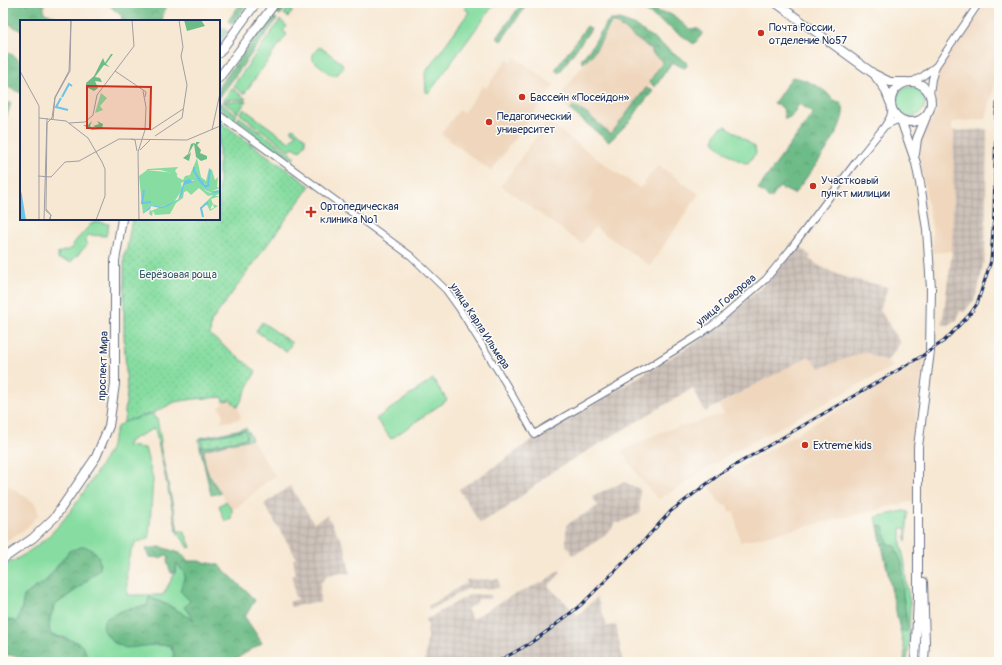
<svg xmlns="http://www.w3.org/2000/svg" width="1002" height="665" font-family="Pangolin,sans-serif">
	<style>
		.built { fill: #efd6bc }
		.industrial { fill: url(#industrial-grid) }
		.grass { fill: #87dda1; stroke: #518680 }
		.forest { fill: url(#forest-crowns); stroke: #447672 }
		.park { fill: url(#park-dots); stroke: #518680 }
		.lines { fill: none; stroke-linecap: round; stroke-linejoin: round }
		.minor-casing { stroke: #687087; stroke-width: 8 }
		.major-casing { stroke: #687087; stroke-width: 10 }
		.minor { stroke: #fff; stroke-width: 6 }
		.major { stroke: #fff; stroke-width: 8 }
		.rail-casing { stroke: #1b2f5e; stroke-width: 3 }
		.rail { stroke: #fdfcf7; stroke-width: 1.5; stroke-dasharray: 4.5; stroke-linecap: butt }
		.poi-dot { fill: #c8321e; stroke: #fdfcf7; stroke-width: 1.5 }
		.labels { text-anchor: middle; dominant-baseline: central; stroke-width: 3; stroke-linejoin: round; paint-order: stroke }
		.poi-label { font-size: 11px; fill: #1b2f5e; stroke: #fdfcf7; text-anchor: start }
		.park-label { font-size: 11px; fill: #365a6f; stroke: #fdfcf7 }
		.street-label { font-size: 11px; fill: #1b2f5e; stroke: #fdfcf7 }
		.inset-river { fill: none; stroke: #6ac4e7; stroke-width: 2 }
		.inset-road { fill: none; stroke: #9f9ea4; stroke-width: 1 }
		.view { fill: #c8321e; fill-opacity: 0.15; stroke: #c8321e; stroke-width: 2 }
		.inset-edge { fill: none; stroke: #1b2f5e; stroke-width: 2 }
	</style>
	<defs>
		<pattern id="industrial-grid" width="8" height="8" patternUnits="userSpaceOnUse"><rect width="8" height="8" fill="#cdc2b9"/><path d="M0 4h8M4 0v8" fill="none" stroke="#afa7a1"/></pattern>
		<pattern id="forest-crowns" width="20" height="18" patternUnits="userSpaceOnUse"><rect width="20" height="18" fill="#6dbc87"/><path d="M2 6a3 3 0 1 1 6 0M12 15a3 3 0 1 1 6 0" fill="none" stroke="#599972"/></pattern>
		<pattern id="park-dots" width="8" height="8" patternUnits="userSpaceOnUse"><rect width="8" height="8" fill="#87dda1"/><path d="M2 2h.1M6 6h.1" fill="none" stroke="#74be8d" stroke-width="1.8" stroke-linecap="round"/></pattern>
	</defs>
	<rect width="100%" height="100%" fill="#fdfcf7"/>
	<filter id="ink" filterUnits="userSpaceOnUse"><feTurbulence type="fractalNoise" baseFrequency=".025" numOctaves="2"/><feDisplacementMap in="SourceGraphic" scale="8" xChannelSelector="R" yChannelSelector="G"/><feConvolveMatrix kernelMatrix="1 2 1 2 8 2 1 2 1" color-interpolation-filters="sRGB"/></filter>
	<filter id="wash" filterUnits="userSpaceOnUse"><feTurbulence type="fractalNoise" baseFrequency=".012" numOctaves="4" result="noise"/><feDisplacementMap in="SourceGraphic" scale="16" xChannelSelector="R" yChannelSelector="G"/><feGaussianBlur stdDeviation="0.9" result="paint"/><feColorMatrix in="noise" values="0 0 0 0 0 0 0 0 0 0 0 0 0 0 0 0 0 1.4 0 .05"/><feComposite in="paint" operator="in"/></filter>
	<g filter="url(#wash)">
		<rect width="100%" height="100%" fill="#f7e8d3"/>
		<path class="built" d="M 986,3 L 999,3 L 999,70 L 986,119 L 951,122 L 951,127 L 954,131 L 954,136 L 952,251 L 933,253 L 932,228 L 920,159 L 920,141 L 923,132 L 934,116 L 936,109 L 934,86 L 936,73 Z
			M 616,20 L 669,59 L 610,139 L 557,100 Z
			M 515,57 L 554,85 L 491,171 L 441,134 L 459,110 L 463,113 L 483,86 L 486,88 L 507,59 L 511,62 Z
			M 547,121 L 611,169 L 640,188 L 658,165 L 699,194 L 650,266 L 595,227 L 582,244 L 501,186 Z
			M 865,352 L 894,366 L 721,459 L 670,493 L 658,499 L 637,475 L 622,451 L 661,432 L 724,414 L 719,406 L 809,355 L 820,368 Z
			M 924,359 L 914,435 L 913,501 L 740,542 L 734,511 L 729,512 L 727,505 L 723,506 L 721,502 L 719,503 L 709,485 Z
			M 230,400 L 238,407 L 241,419 L 221,423 L 223,415 L 222,411 L 219,408 L 224,403 L 223,401 Z
			M 252,439 L 275,476 L 258,489 L 241,505 L 232,510 L 207,472 L 204,459 L 204,449 Z
			M 3,482 L 35,503 L 39,515 L 25,529 L 3,543 Z"/>
		<path class="industrial" d="M 987,129 L 985,256 L 978,290 L 974,300 L 964,312 L 960,311 L 957,320 L 948,325 L 942,324 L 952,253 L 954,131 Z
			M 798,246 L 811,256 L 809,259 L 821,267 L 844,277 L 888,287 L 880,310 L 900,343 L 887,362 L 865,352 L 820,368 L 809,356 L 705,412 L 693,388 L 552,472 L 505,509 L 480,523 L 459,489 L 490,470 L 536,437 L 586,409 L 701,339 L 725,320 L 769,280 Z
			M 624,482 L 640,489 L 640,513 L 620,523 L 614,523 L 612,529 L 590,546 L 573,555 L 566,545 L 566,525 L 598,506 L 592,496 Z
			M 290,486 L 314,523 L 327,515 L 345,547 L 350,574 L 342,573 L 328,575 L 320,584 L 320,603 L 310,603 L 291,607 L 289,602 L 298,599 L 297,597 L 295,597 L 292,575 L 296,575 L 293,559 L 296,557 L 264,504 Z
			M 559,570 L 561,573 L 548,586 L 578,615 L 597,597 L 607,626 L 616,625 L 623,662 L 425,662 L 428,625 L 425,620 L 471,594 L 491,595 L 491,599 L 478,599 L 476,603 L 467,609 L 472,619 L 511,596 L 545,581 Z
			M 499,579 L 499,588 L 467,589 L 430,610 L 428,606 L 464,584 L 466,584 L 466,580 Z"/>
		<path class="grass" d="M 292,3 L 298,3 L 288,17 L 284,14 Z
			M 468,3 L 495,3 L 429,93 L 426,92 L 425,73 L 469,12 L 464,8 Z
			M 280,20 L 287,26 L 283,31 L 287,34 L 244,94 L 233,86 Z
			M 320,47 L 342,63 L 343,67 L 337,75 L 331,75 L 313,60 C 311,55 316,49 320,47 Z
			M895 102a15 15 0 1 1 30 0a15 15 0 1 1-30 0Z
			M 232,88 L 246,99 L 223,100 Z
			M 246,101 L 238,113 L 223,102 Z
			M 220,103 L 237,115 L 234,119 L 219,107 Z
			M 244,109 L 289,142 L 296,134 L 291,131 L 293,128 L 305,138 L 305,144 L 300,151 L 293,147 L 290,151 L 240,114 Z
			M 239,117 L 295,157 L 293,159 L 281,151 L 274,151 L 257,138 L 251,131 L 237,120 Z
			M 726,126 L 755,147 L 756,153 L 748,163 C 740,164 719,148 714,141 C 714,134 718,127 726,126 Z
			M 96,222 L 109,224 L 106,236 L 88,235 L 85,242 L 88,244 L 71,262 L 58,259 L 58,253 L 73,248 L 72,245 L 91,224 Z
			M 433,379 L 447,400 L 391,439 L 376,419 Z
			M 153,413 L 154,418 L 157,418 L 161,441 L 160,445 L 178,531 L 184,531 L 191,547 L 189,548 L 177,532 L 155,428 L 131,440 L 127,446 L 145,448 L 153,479 L 149,538 L 146,540 L 136,542 C 124,560 127,575 127,595 L 163,595 L 175,573 L 177,563 L 186,575 L 185,594 L 190,601 L 184,607 L 195,621 L 168,605 L 129,608 L 154,645 L 170,645 L 174,654 L 171,662 L 88,662 L 88,660 L 67,638 L 51,635 L 49,629 L 50,618 L 55,605 L 77,589 L 100,569 L 61,561 L 46,581 L 36,587 L 24,596 L 22,608 L 17,622 L 3,618 L 3,567 C 17,559 31,551 44,540 C 66,522 89,485 104,460 L 110,449 L 117,427 L 124,422 Z
			M 246,428 L 252,439 L 230,443 L 230,441 L 246,438 L 245,430 L 202,439 L 203,447 L 200,447 L 199,440 L 200,438 Z
			M 226,501 L 232,510 L 231,519 L 226,521 L 224,519 L 219,506 Z
			M 904,511 L 908,512 L 906,541 L 906,528 L 901,528 L 901,545 L 905,564 L 906,583 L 910,603 L 909,643 L 907,662 L 904,662 L 905,652 L 876,517 Z"/>
		<path class="forest" d="M 3,3 L 44,3 L 44,13 L 57,17 L 58,21 L 21,21 L 21,31 L 3,20 Z
			M 108,3 L 166,3 L 162,21 L 121,21 L 122,16 L 112,8 Z
			M 241,3 L 248,3 L 232,25 L 228,21 Z
			M 279,3 L 289,3 L 280,15 L 274,11 Z
			M 522,3 L 528,3 L 501,41 L 497,38 Z
			M 645,3 L 650,3 L 658,12 L 672,14 L 689,29 C 695,28 699,28 703,33 L 694,44 L 641,8 Z
			M 271,15 L 277,19 L 219,98 L 219,86 Z
			M 611,20 L 620,20 L 636,26 L 686,62 L 687,66 L 684,68 L 672,62 L 655,87 L 649,82 L 663,62 L 652,53 L 651,49 L 631,35 L 624,28 L 620,27 L 617,23 L 611,23 C 604,35 594,57 583,63 L 581,60 L 593,45 L 606,23 Z
			M 587,26 L 591,29 L 559,73 L 555,70 Z
			M 224,27 L 228,31 L 219,43 L 219,34 Z
			M 3,50 L 16,57 L 21,63 L 21,93 L 3,85 Z
			M 792,77 C 803,78 820,86 828,94 C 829,95 830,97 832,98 C 836,102 841,101 843,107 C 847,129 807,176 794,194 L 779,187 L 771,199 L 758,189 L 813,113 L 799,104 L 792,116 L 785,119 L 783,108 L 774,103 Z
			M 646,88 L 653,91 L 639,108 L 632,119 L 609,142 L 570,110 L 573,106 L 587,114 L 611,134 Z
			M 3,103 L 11,103 L 6,119 L 3,118 Z
			M 230,441 L 230,443 L 204,450 C 204,470 209,476 221,493 L 211,495 L 200,447 Z
			M 878,525 L 883,527 L 888,543 L 895,546 L 902,564 L 903,594 L 908,628 L 906,632 L 900,630 Z
			M 84,546 C 98,552 99,554 100,569 L 77,589 L 55,605 L 50,618 L 49,629 L 51,635 C 69,642 85,636 88,662 L 47,662 L 3,654 L 3,618 L 17,622 L 22,608 L 24,596 L 36,587 L 46,581 L 69,551 Z
			M 160,547 L 181,553 L 188,561 L 199,561 L 219,565 L 255,600 L 245,617 L 262,643 L 236,659 L 237,662 L 171,662 L 174,654 L 170,645 L 154,645 L 126,648 L 113,642 L 103,630 L 104,620 C 121,610 128,608 147,606 L 149,597 L 168,605 L 194,620 L 184,607 L 190,601 L 180,591 L 185,575 L 177,563 L 175,573 L 171,573 L 167,562 L 169,557 L 166,555 L 160,558 L 150,557 L 146,549 Z"/>
		<path class="park" d="M 219,121 L 310,186 L 211,322 L 210,335 L 256,371 L 238,407 L 230,400 L 223,401 L 222,397 L 194,399 L 175,402 L 153,413 L 124,422 L 127,392 L 124,334 L 124,254 L 127,248 L 132,219 L 219,219 Z
			M 262,322 L 292,343 L 286,352 L 256,331 Z
			M 245,430 L 247,438 L 203,447 L 202,439 Z"/>
	</g>
	<g filter="url(#ink)">
		<g class="lines">
			<defs>
				<path id="minor" d="M 913,81 L 923,76 L 936,66
					M 930,94 L 932,79 L 936,66 L 979,3
					M 219,115 L 411,256 L 446,290 L 459,308 L 506,384 L 534,434 L 642,371 L 699,335 L 718,321 L 766,279 L 789,251 L 855,163 L 884,127 L 890,117 L 892,108
					M 885,126 L 895,121 L 901,120"/>
				<path id="major" d="M 776,3 L 874,74 L 890,82 L 906,82
					M 219,53 L 256,3
					M 876,77 L 885,89 L 890,102
					M 219,78 L 275,3
					M891 102a20 20 0 1 1 40 0a20 20 0 1 1-40 0Z
					M 901,120 L 916,163 L 920,183 L 927,230 L 931,288 L 930,351 L 918,447 L 918,599 L 915,662
					M 915,154 L 917,139 L 926,117
					M 3,559 L 33,538 L 55,517 L 96,457 L 109,426 L 115,384 L 115,261 L 122,219
					M 923,582 L 925,643 L 924,662"/>
			</defs>
			<use href="#minor" class="minor-casing"/>
			<use href="#major" class="major-casing"/>
			<use href="#minor" class="minor"/>
			<use href="#major" class="major"/>
			<defs>
				<path id="rail" d="M 497,662 L 529,644 L 549,630 L 582,604 L 626,560 L 671,511 L 720,474 L 922,356 L 944,341 L 970,314 L 977,304 L 991,261 L 994,212 L 996,114 L 999,87"/>
			</defs>
			<use href="#rail" class="rail-casing"/>
			<use href="#rail" class="rail"/>
		</g>
	</g>
	<g class="poi-dot">
		<circle cx="761" cy="33" r="4"/>
		<circle cx="522" cy="97" r="4"/>
		<circle cx="489" cy="122" r="4"/>
		<circle cx="813" cy="186" r="4"/>
		<path d="M309 206h4v4h4v4h-4v4h-4v-4h-4v-4h4z"/>
		<circle cx="805" cy="445" r="4"/>
	</g>
	<g class="labels">
		<g class="poi-label">
			<text x="769" y="27">Почта России,<tspan x="769" dy="13">отделение №57</tspan></text>
			<text x="530" y="97">Бассейн «Посейдон»</text>
			<text x="497" y="116">Педагогический<tspan x="497" dy="13">университет</tspan></text>
			<text x="821" y="180">Участковый<tspan x="821" dy="13">пункт милиции</tspan></text>
			<text x="320" y="206">Ортопедическая<tspan x="320" dy="13">клиника №1</tspan></text>
			<text x="813" y="445">Extreme kids</text>
		</g>
		<g class="park-label">
			<text x="178" y="274">Берёзовая роща</text>
		</g>
		<g class="street-label">
			<text transform="translate(726 300) rotate(-40)">улица Говорова</text>
			<text transform="translate(480 326) rotate(57)">улица Карла Ильмера</text>
			<text transform="translate(103 366) rotate(-88)">проспект Мира</text>
		</g>
	</g>
	<g transform="translate(20 20)">
		<rect width="200" height="200" fill="#f7e8d3"/>
		<path d="M 177,138 L 181,157 L 186,161 L 189,148 L 192,150 L 195,160 L 198,157 L 197,167 L 200,168 L 190,172 L 186,170 L 184,163 L 179,159 L 170,161 L 170,162 L 179,159 L 186,171 L 190,173 L 200,170 L 200,173 L 195,176 L 200,176 L 191,179 L 193,184 L 190,189 L 194,188 L 193,184 L 198,186 L 190,191 L 187,185 L 183,185 L 193,175 L 188,176 L 179,168 L 171,175 L 167,171 L 164,172 L 163,178 L 156,183 L 150,194 L 135,195 L 133,191 L 132,196 L 129,194 L 130,189 L 131,191 L 159,179 L 165,161 L 161,163 L 162,169 L 159,170 L 157,157 L 163,160 L 165,156 L 170,155 ZM 158,147 L 155,151 L 158,155 L 141,150 L 127,150 L 127,149 Z" fill="#87dda1"/>
		<path d="M 164,0 L 181,0 L 185,6 L 167,11 ZM 91,34 L 93,34 L 86,44 L 90,47 L 84,45 L 75,57 L 80,58 L 82,62 L 75,61 L 78,68 L 74,71 L 66,67 L 66,63 L 74,56 L 83,38 L 85,43 ZM 72,101 L 70,106 L 72,108 L 77,108 L 73,106 L 79,104 L 77,101 L 83,104 L 82,109 L 72,110 L 63,105 L 68,105 ZM 176,122 L 180,122 L 177,125 L 181,130 L 180,133 L 187,136 L 187,139 L 181,141 L 176,137 L 174,124 L 168,135 L 171,132 L 169,141 L 163,138 L 168,134 L 171,124 L 174,123 L 176,124 Z" fill="#6dbc87"/>
		<path d="M 81,73 L 87,78 L 80,86 L 83,90 L 75,93 ZM 127,150 L 156,153 L 162,170 L 154,182 L 140,187 L 131,185 L 123,194 L 119,156 Z" fill="#87dda1"/>
		<path d="M 177,158 L 183,161 L 188,172 L 200,170 L 196,173 L 188,172 L 177,159 L 174,162 L 164,165 L 162,175 L 158,180 L 148,186 L 142,188 L 140,188 L 131,186 L 130,189 L 123,194 L 131,185 L 142,187 L 158,180 L 164,161 L 169,159 L 173,162 ZM 0,168 L 2,175 L 6,200 L 0,200 Z" fill="#6ac4e7"/>
		<path class="inset-river" d="M 42,77 L 49,64 L 52,66M 41,78 L 36,87 L 48,90M 174,147 L 174,151 L 180,160M 185,166 L 188,166 L 190,150M 124,170 L 122,183 L 131,182M 183,197 L 181,188 L 188,182"/>
		<path class="inset-road" d="M 0,51 L 19,86 L 19,200M 95,51 L 126,72 L 125,77M 19,98 L 46,101 L 68,118 L 82,142 L 85,149 L 85,176 L 76,200M 33,99 L 35,78 L 50,51 L 51,0M 49,103 L 65,102 L 73,95 L 77,75 L 114,26 L 112,0M 125,108 L 131,110 L 163,89M 192,110 L 200,73M 135,116 L 162,98 L 167,65 L 161,36 L 163,27 L 159,0M 111,119 L 115,120 L 117,131M 120,130 L 131,119M 18,156 L 31,157 L 45,142 L 59,141 L 99,119 L 167,120 L 200,106M 26,189 L 31,195 L 30,200M 24,200 L 27,98M 29,200 L 31,195 L 26,191 L 26,185 L 27,103 L 32,98 L 35,77 L 49,51 L 51,0M 119,200 L 118,132 L 125,110 L 126,87 L 123,71"/>
		<path class="view" d="M 67,66 L 131,67 L 130,109 L 67,108 Z"/>
		<rect width="200" height="200" class="inset-edge"/>
	</g>
	<rect width="1002" height="665" fill="none" stroke="#fdfcf7" stroke-width="16"/>
</svg>
